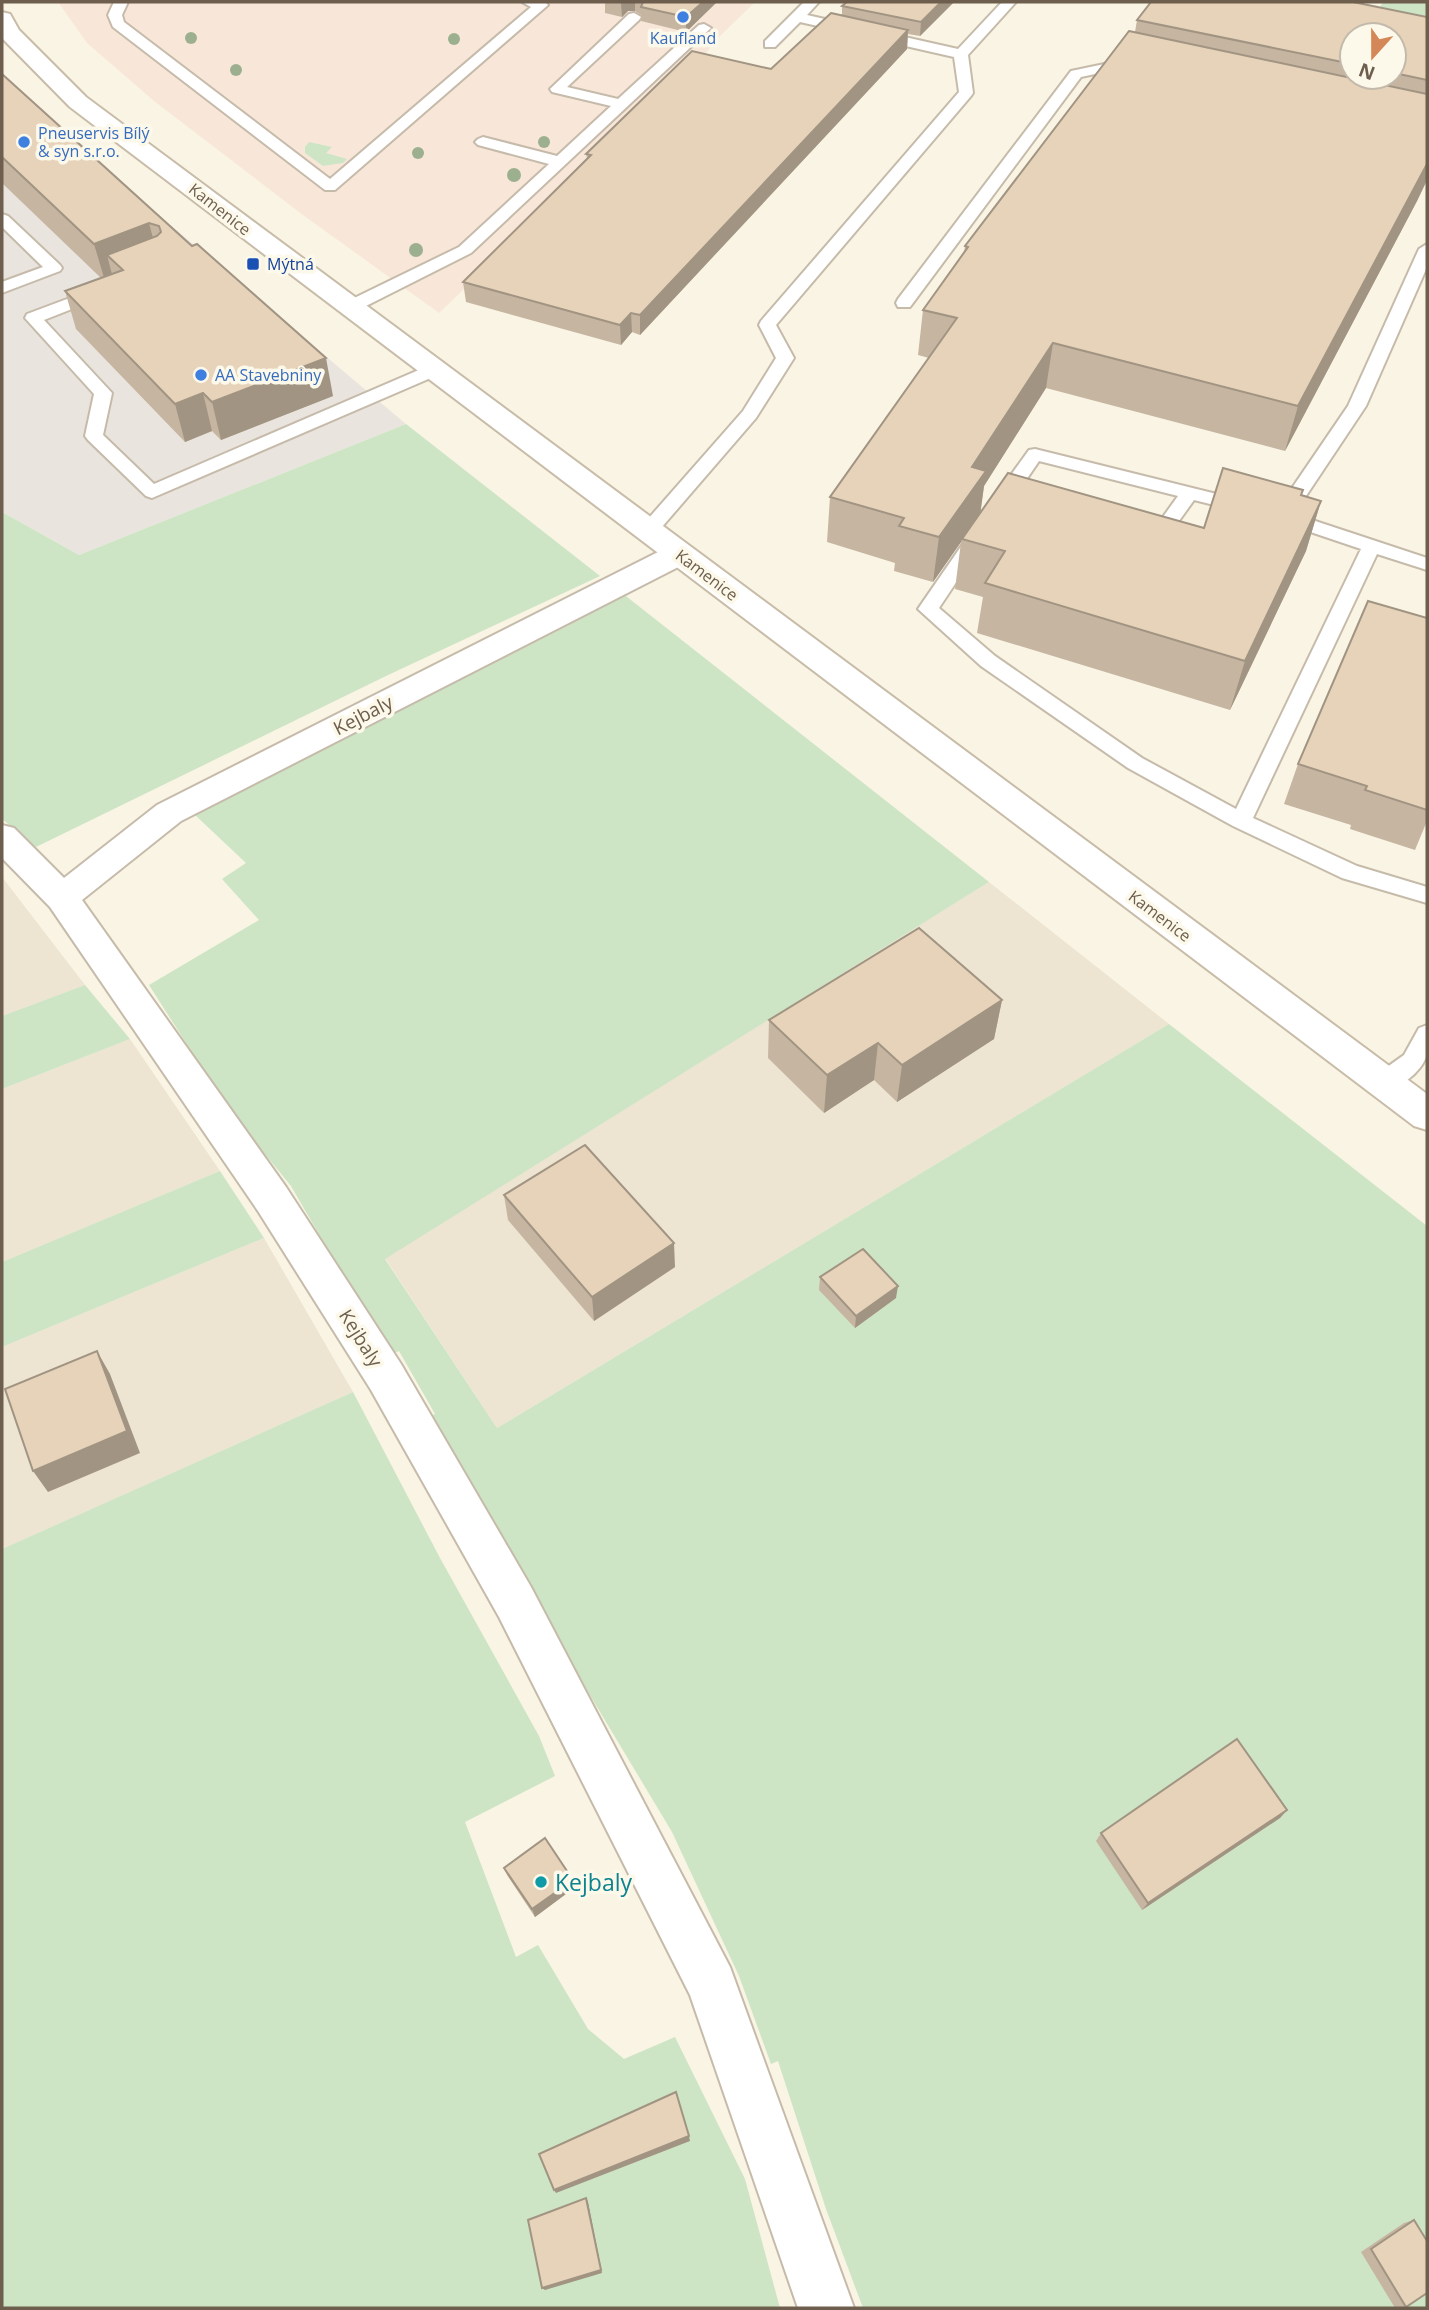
<svg xmlns="http://www.w3.org/2000/svg" width="1429" height="2310" font-family="'Open Sans',sans-serif">
	<style>
		.residential { fill: #ede4d2 }
		.commercial { fill: #f8e7d9 }
		.industrial { fill: #e9e5de }
		.green { fill: #cde5c5 }
		.lines { fill: none; stroke-linecap: round; stroke-linejoin: round }
		.lane-casing { stroke: #c6bbaa; stroke-width: 4 }
		.street-casing { stroke: #c6bbaa; stroke-width: 4 }
		.secondary-casing { stroke: #c8bca8; stroke-width: 4 }
		.lane { fill: #fff; fill-rule: evenodd }
		.street { fill: #fff; fill-rule: evenodd }
		.secondary { fill: #fff; fill-rule: evenodd }
		.tree { fill: #9cb08f }
		.wall { fill: #c6b5a0; fill-rule: evenodd }
		.shaded-wall { fill: #a19482 }
		.building { fill: #e6d3ba; stroke: #a19482; stroke-width: 2 }
		.shop-dot { fill: #3f7fe0; stroke: #fcf8ea; stroke-width: 2.5 }
		.transit-dot { fill: #1a4fb4; stroke: #fcf8ea; stroke-width: 2.5 }
		.culture-dot { fill: #0f9aa8; stroke: #fcf8ea; stroke-width: 2.5 }
		.labels { text-anchor: middle; dominant-baseline: central; stroke-width: 7; stroke-linejoin: round; paint-order: stroke }
		.far-shop-label { font-size: 16px; fill: #366cbe; stroke: #fcf8ea; text-anchor: start }
		.far-street-label { font-size: 16px; fill: #6e5e4d; stroke: #fcf8ea }
		.far-transit-label { font-size: 16px; fill: #164399; stroke: #fcf8ea; text-anchor: start }
		.street-label { font-size: 19px; fill: #6e5e4d; stroke: #fcf8ea }
		.near-culture-label { font-size: 23px; fill: #0d838f; stroke: #fcf8ea; text-anchor: start }
	</style>
	<rect width="100%" height="100%" fill="#f9f4e4"/>
	<path class="residential" d="M 2,877 L 85,985 L 2,1016 Z
		M 989,882 L 1169,1024 L 497,1428 L 385,1258 Z
		M 130,1039 L 220,1171 L 2,1262 L 2,1089 Z
		M 264,1238 L 353,1392 L 2,1549 L 2,1347 Z"/>
	<path class="commercial" d="M 58,2 L 755,2 L 718,38 L 692,70 L 439,313 L 303,215 L 154,101 L 87,43 Z"/>
	<path class="industrial" d="M 2,83 L 406,424 L 79,555 L 2,512 Z"/>
	<path class="green" d="M 1383,2 L 1427,2 L 1427,27 L 1372,21 Z
		M 309,142 L 332,147 L 326,153 L 347,159 L 343,163 L 323,166 L 305,153 L 305,147 Z
		M 406,424 L 600,576 L 386,676 L 36,847 L 2,819 L 2,512 L 79,555 Z
		M 622,593 L 989,882 L 385,1259 L 497,1428 L 1169,1024 L 1427,1226 L 1427,2308 L 863,2308 L 826,2209 L 778,2061 L 771,2064 L 739,1976 L 672,1832 L 425,1420 L 435,1414 L 399,1351 L 389,1356 L 291,1186 L 214,1092 L 200,1065 L 149,985 L 259,920 L 222,879 L 246,863 L 194,814 Z
		M 85,985 L 130,1039 L 2,1089 L 2,1016 Z
		M 220,1171 L 264,1238 L 2,1347 L 2,1262 Z
		M 353,1392 L 440,1558 L 539,1736 L 555,1776 L 465,1822 L 516,1957 L 538,1945 L 588,2029 L 624,2059 L 675,2037 L 745,2179 L 780,2308 L 2,2308 L 2,1549 Z"/>
	<g class="lines">
		<defs>
			<path id="lane" d="M 114,2 L 128,2 L 122,15 L 124,22 L 330,179 L 531,7 L 522,2 L 545,2 L 548,5 L 335,190 L 325,190 L 113,27 L 108,15 Z
				M 804,2 L 819,2 L 807,15 L 958,49 L 1002,2 L 1016,2 L 968,55 L 973,93 L 971,96 L 776,325 L 794,358 L 756,418 L 655,535 L 641,535 L 639,531 L 641,527 L 743,411 L 776,358 L 759,325 L 761,321 L 959,92 L 954,57 L 800,22 L 775,47 L 765,47 L 765,41 Z
				M 634,13 L 641,17 L 639,20 L 567,87 L 618,99 L 699,25 L 704,24 L 711,28 L 471,253 L 356,311 L 344,311 L 342,307 L 344,303 L 459,247 L 549,164 L 478,145 L 475,142 L 478,139 L 483,137 L 557,156 L 611,106 L 552,92 L 550,89 L 629,14 Z
				M 1114,62 L 1137,67 L 1139,70 L 1132,74 L 1114,70 L 1081,77 L 910,307 L 898,307 L 896,303 L 898,299 L 1071,71 Z
				M 2,214 L 8,216 L 60,265 L 62,268 L 60,271 L 2,293 L 2,282 L 43,267 L 2,227 Z
				M 1427,244 L 1427,267 L 1366,406 L 1294,514 L 1427,558 L 1427,570 L 1377,554 L 1253,818 L 1357,866 L 1427,887 L 1427,903 L 1342,878 L 1233,826 L 1128,768 L 981,666 L 918,609 L 971,532 L 985,532 L 987,536 L 939,608 L 995,656 L 1142,758 L 1236,809 L 1361,549 L 1275,520 L 1273,516 L 1348,406 L 1419,249 Z
				M 99,287 L 105,288 L 107,292 L 105,296 L 44,320 L 112,393 L 103,435 L 154,484 L 428,366 L 440,366 L 443,370 L 440,374 L 152,498 L 146,496 L 88,440 L 85,436 L 94,394 L 25,318 L 27,314 Z
				M 1035,449 L 1253,503 L 1255,507 L 1246,513 L 1194,500 L 1166,539 L 1159,541 L 1150,535 L 1178,496 L 1039,461 L 1007,508 L 993,508 L 991,504 L 993,500 L 1029,450 Z
				M 1427,1025 C 1427,1034 1429,1045 1427,1053 C 1424,1072 1393,1095 1376,1089 L 1372,1082 L 1376,1075 L 1404,1055 L 1419,1028 Z"/>
			<path id="street" d="M 679,545 L 690,547 L 694,554 L 690,561 L 181,821 L 82,900 L 286,1187 L 401,1364 L 531,1587 L 730,1967 L 854,2308 L 798,2308 L 690,1995 L 499,1617 L 371,1390 L 258,1211 L 50,907 L 2,858 L 2,825 L 14,828 L 64,878 L 157,805 L 668,547 Z"/>
			<path id="secondary" d="M 2,12 L 10,14 L 19,30 L 86,97 L 1427,1094 L 1427,1130 L 1414,1126 L 70,107 L 2,38 Z"/>
		</defs>
		<use href="#lane" class="lane-casing"/>
		<use href="#street" class="street-casing"/>
		<use href="#secondary" class="secondary-casing"/>
		<use href="#lane" class="lane"/>
		<use href="#street" class="street"/>
		<use href="#secondary" class="secondary"/>
	</g>
	<g class="tree">
		<circle cx="191" cy="38" r="6"/>
		<circle cx="454" cy="39" r="6"/>
		<circle cx="236" cy="70" r="6"/>
		<circle cx="544" cy="142" r="6"/>
		<circle cx="418" cy="153" r="6"/>
		<circle cx="514" cy="175" r="7"/>
		<circle cx="416" cy="250" r="7"/>
	</g>
	<path class="wall" d="M 605,2 L 717,2 L 686,32 L 641,21 L 641,15 L 635,11 L 628,11 L 622,17 L 605,13 Z
		M 954,2 L 920,36 L 908,34 L 907,49 L 640,335 L 632,332 L 621,345 L 466,302 L 463,282 L 587,158 L 586,154 L 771,69 L 842,15 L 842,6 Z
		M 1427,17 L 1427,180 L 1417,201 L 1285,451 L 1046,388 L 984,486 L 980,513 L 1204,528 L 1301,495 L 1321,501 L 1306,551 L 1230,710 L 977,633 L 983,597 L 955,589 L 961,542 L 933,582 L 894,571 L 895,563 L 827,542 L 830,497 L 929,358 L 918,355 L 923,310 L 964,253 L 965,246 L 1135,32 L 1137,20 ZM 1352,35 L 1394,35 L 1394,77 L 1352,77 Z
		M 2,74 L 192,246 L 333,396 L 221,440 L 212,431 L 185,442 L 76,329 L 65,291 L 101,278 L 2,183 Z
		M 1427,618 L 1427,821 L 1415,850 L 1350,829 L 1351,825 L 1284,804 L 1298,764 Z
		M 1002,1000 L 994,1039 L 897,1102 L 874,1080 L 824,1113 L 768,1058 L 769,1020 Z
		M 504,1195 L 675,1267 L 594,1321 L 508,1220 Z
		M 820,1277 L 896,1298 L 855,1328 L 819,1290 Z
		M 1287,1810 L 1280,1818 L 1142,1910 L 1096,1841 L 1101,1833 Z
		M 504,1868 L 573,1880 L 574,1888 L 535,1917 L 507,1875 Z
		M 1414,2220 L 1406,2307 L 1395,2308 L 1361,2252 L 1404,2223 Z"/>
	<path class="shaded-wall" d="M 623,2 L 635,2 L 635,11 L 628,11 L 622,17 L 621,3 Z
		M 703,2 L 717,2 L 686,32 L 686,17 Z
		M 941,2 L 954,2 L 920,36 L 921,22 Z
		M 908,30 L 907,49 L 640,335 L 640,315 Z
		M 1427,164 L 1427,180 L 1417,201 L 1285,451 L 1298,406 Z
		M 149,223 L 159,261 L 123,270 L 107,255 L 113,278 L 105,281 L 94,244 Z
		M 631,313 L 632,332 L 621,345 L 620,325 Z
		M 1053,343 L 1046,388 L 984,486 L 980,516 L 962,539 L 961,542 L 933,582 L 939,537 L 972,467 Z
		M 326,358 L 333,396 L 221,440 L 212,402 Z
		M 203,393 L 212,431 L 185,442 L 175,404 Z
		M 1321,501 L 1306,551 L 1230,710 L 1245,661 Z
		M 1002,1000 L 994,1039 L 897,1102 L 902,1065 Z
		M 878,1043 L 874,1080 L 824,1113 L 827,1075 Z
		M 674,1243 L 675,1267 L 594,1321 L 592,1297 Z
		M 898,1286 L 896,1298 L 855,1328 L 856,1316 Z
		M 97,1351 L 110,1374 L 140,1453 L 48,1492 L 33,1471 Z
		M 1287,1810 L 1280,1818 L 1142,1910 L 1148,1903 Z
		M 573,1880 L 574,1888 L 535,1917 L 532,1909 Z
		M 689,2136 L 690,2141 L 556,2193 L 554,2190 Z
		M 586,2198 L 588,2202 L 602,2273 L 545,2290 L 542,2288 Z"/>
	<path class="building" d="M 642,2 L 703,2 L 686,17 L 641,7 L 643,2 Z
		M 847,2 L 941,2 L 921,22 L 842,6 Z
		M 1151,2 L 1353,2 L 1427,17 L 1427,80 L 1394,73 L 1394,35 L 1352,35 L 1352,64 L 1137,20 Z
		M 831,13 L 908,30 L 640,315 L 631,313 L 620,325 L 463,282 L 591,155 L 586,154 L 692,51 L 771,69 Z
		M 1129,31 L 1427,94 L 1427,164 L 1298,406 L 1053,343 L 972,467 L 986,471 L 939,537 L 899,526 L 904,518 L 830,497 L 957,318 L 923,310 L 968,247 L 965,246 Z
		M 2,74 L 192,246 L 197,244 L 326,358 L 212,402 L 203,393 L 175,404 L 65,291 L 123,270 L 107,255 L 157,236 L 161,232 L 159,226 L 149,223 L 94,244 L 2,157 Z
		M 1223,468 L 1303,490 L 1301,495 L 1321,501 L 1245,661 L 985,583 L 1005,551 L 962,539 L 1008,473 L 1204,528 Z
		M 1368,601 L 1427,618 L 1427,810 L 1365,790 L 1367,786 L 1298,764 Z
		M 919,928 L 1002,1000 L 902,1065 L 878,1043 L 827,1075 L 769,1020 Z
		M 585,1145 L 674,1243 L 592,1297 L 504,1195 Z
		M 863,1249 L 898,1286 L 856,1316 L 820,1277 Z
		M 97,1351 L 127,1431 L 33,1471 L 5,1389 Z
		M 1237,1739 L 1287,1810 L 1148,1903 L 1101,1833 Z
		M 545,1838 L 573,1880 L 532,1909 L 504,1868 Z
		M 676,2092 L 689,2136 L 554,2190 L 539,2154 Z
		M 586,2198 L 601,2270 L 542,2288 L 528,2220 Z
		M 1414,2220 L 1427,2241 L 1427,2293 L 1406,2307 L 1371,2249 Z"/>
	<g class="shop-dot">
		<circle cx="683" cy="17" r="7"/>
		<circle cx="24" cy="142" r="7"/>
		<circle cx="201" cy="375" r="7"/>
	</g>
	<rect class="transit-dot" x="246" y="257" width="14" height="14" rx="3.5"/>
	<circle class="culture-dot" cx="541" cy="1882" r="7"/>
	<g class="labels">
		<g class="far-shop-label">
			<text x="683" y="38" text-anchor="middle">Kaufland</text>
			<text x="38" y="133">Pneuservis Bílý<tspan x="38" dy="18">&amp; syn s.r.o.</tspan></text>
			<text x="215" y="375">AA Stavebniny</text>
		</g>
		<g class="far-street-label">
			<text transform="translate(220 209) rotate(38)">Kamenice</text>
			<text transform="translate(707 575) rotate(37)">Kamenice</text>
			<text transform="translate(1160 916) rotate(37)">Kamenice</text>
		</g>
		<g class="far-transit-label">
			<text x="267" y="264">Mýtná</text>
		</g>
		<g class="street-label">
			<text transform="translate(363 715) rotate(-27)">Kejbaly</text>
			<text transform="translate(361 1338) rotate(58)">Kejbaly</text>
		</g>
		<g class="near-culture-label">
			<text x="555" y="1882">Kejbaly</text>
		</g>
	</g>
	<rect width="1429" height="2310" fill="none" stroke="#6e5e4d" stroke-width="7"/>
	<g transform="translate(1373 56) rotate(201)"><circle r="33" fill="#fcf8ea" stroke="#c3baab" stroke-width="2"/>
	<path d="M0-5L12 26L0 18L-12 26Z" fill="#d48858"/>
	<text y="-10" font-size="19" font-weight="bold" text-anchor="middle" fill="#6e5e4d">N</text>
	</g>
</svg>
